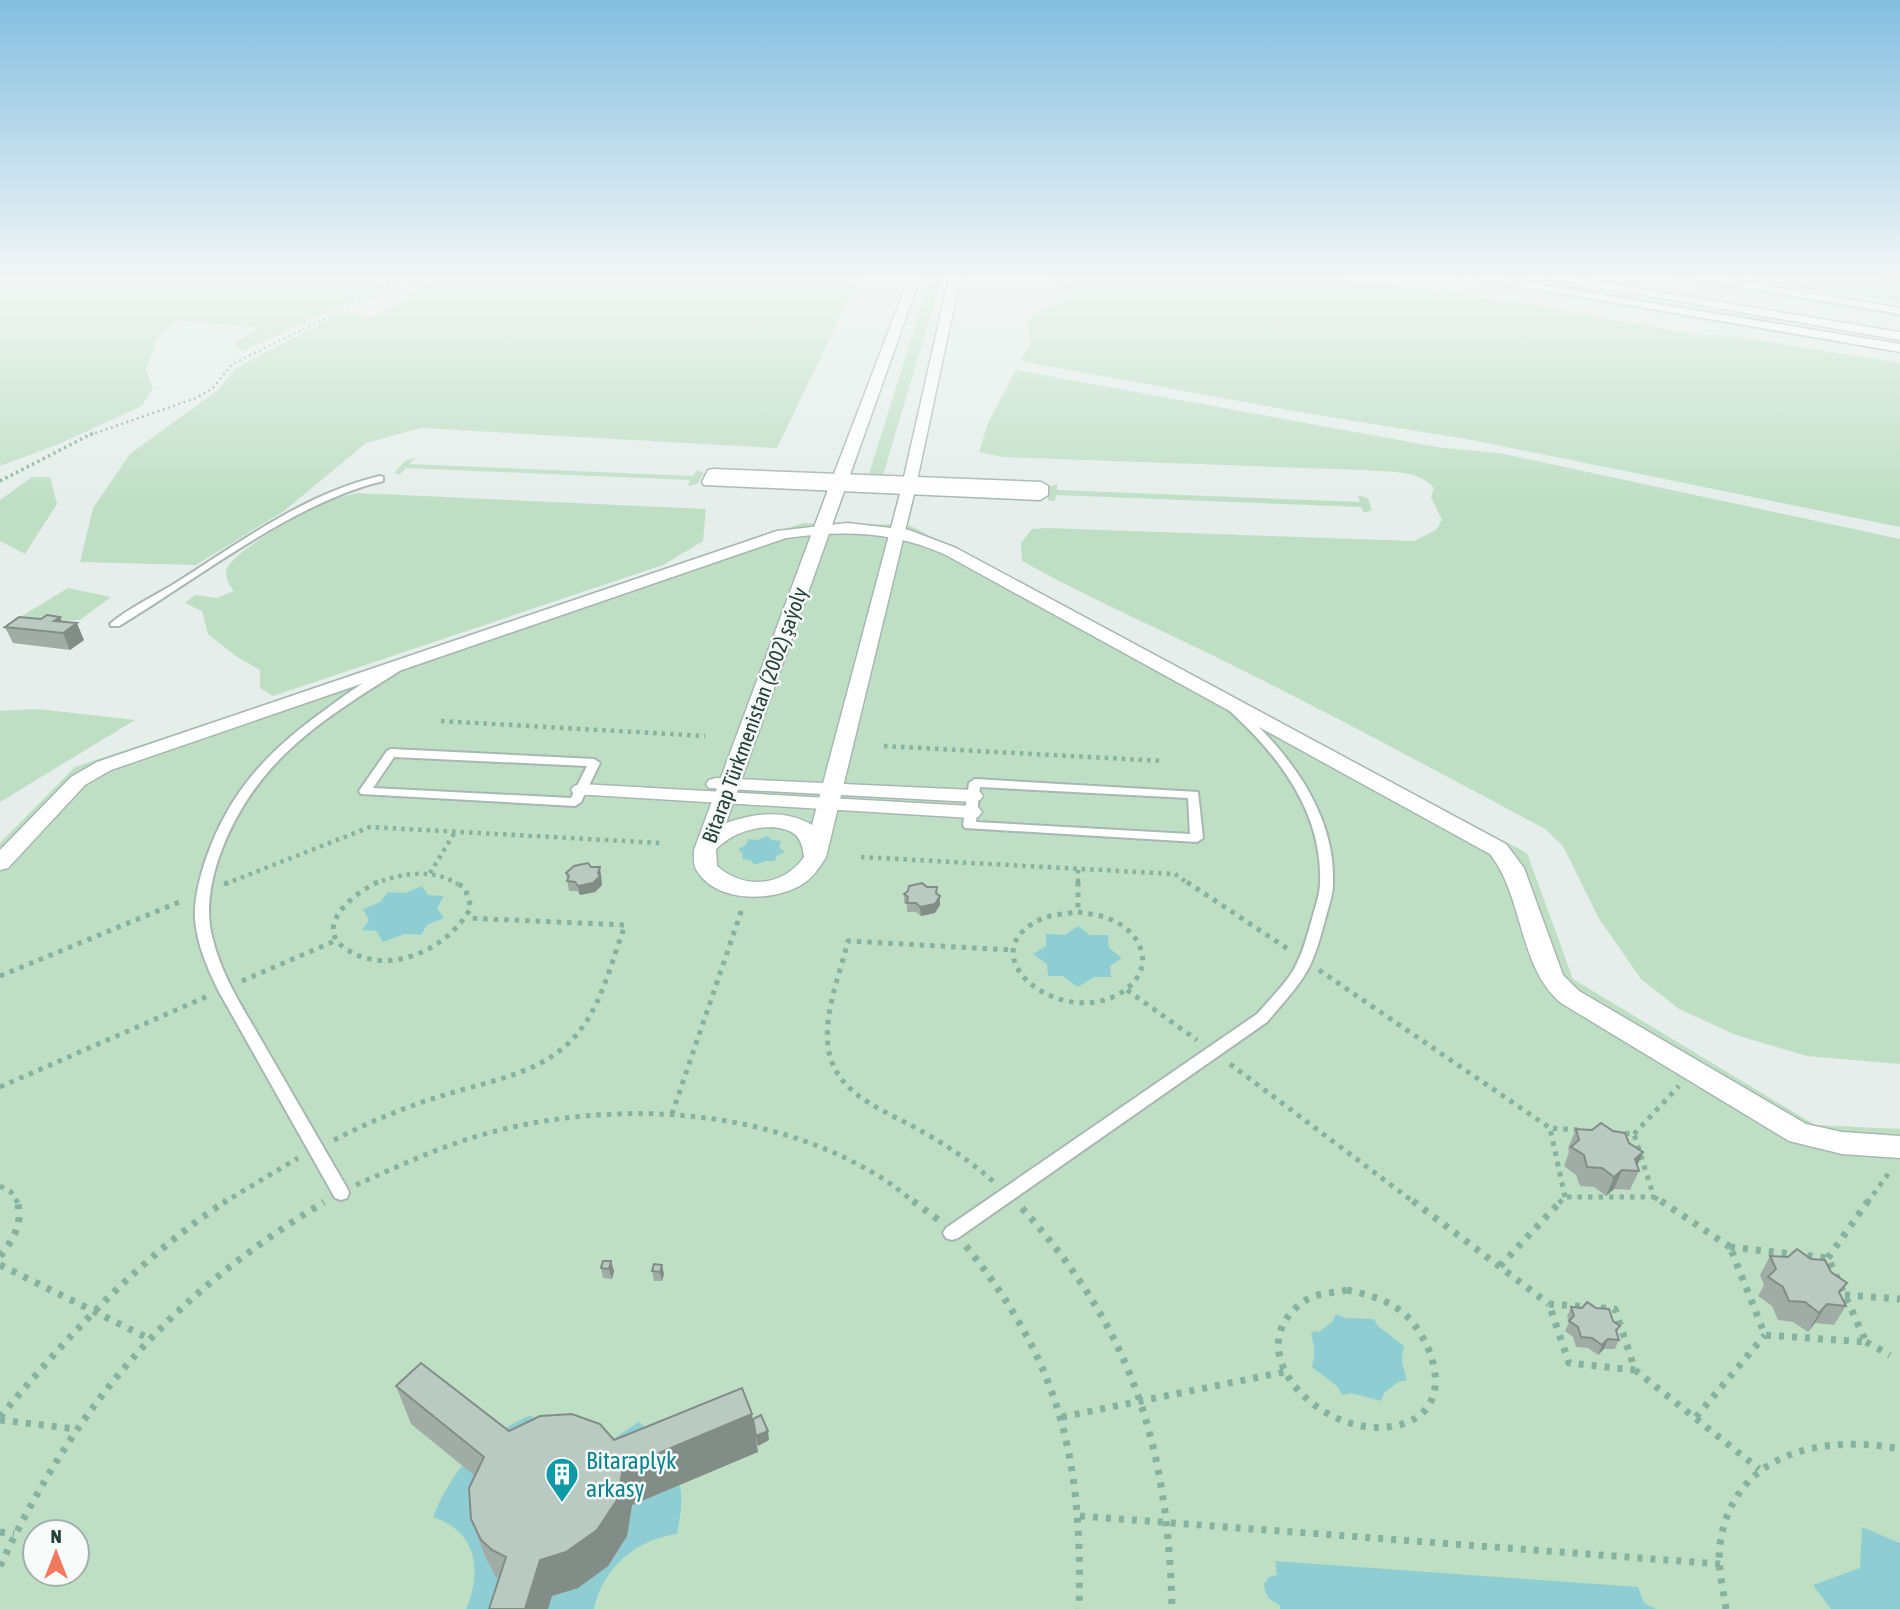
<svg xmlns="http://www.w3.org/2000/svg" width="1900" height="1609" font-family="'Asap Condensed',sans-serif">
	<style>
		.green { fill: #bfdfc5; fill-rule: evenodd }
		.water { fill: #8eced3 }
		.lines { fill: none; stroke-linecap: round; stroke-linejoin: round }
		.stream { stroke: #8eced3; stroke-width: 4.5 }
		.service-casing { stroke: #a7b7b1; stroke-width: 4 }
		.minor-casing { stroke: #a7b7b1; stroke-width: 3 }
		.tertiary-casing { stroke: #a7b7b1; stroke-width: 3 }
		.secondary-casing { stroke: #a4bab0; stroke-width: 3 }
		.path-far4 { stroke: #86b2a0; stroke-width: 2.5; stroke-dasharray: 2 3.5; stroke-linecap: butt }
		.path-far3 { stroke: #86b2a0; stroke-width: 3.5; stroke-dasharray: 2.5 3.5; stroke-linecap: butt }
		.path-far2 { stroke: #86b2a0; stroke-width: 4.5; stroke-dasharray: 3.5 5; stroke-linecap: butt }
		.path-far1 { stroke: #86b2a0; stroke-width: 5; stroke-dasharray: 4.5 6; stroke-linecap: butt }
		.path { stroke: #86b2a0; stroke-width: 7; stroke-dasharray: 5 8; stroke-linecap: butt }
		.service { fill: #fff; fill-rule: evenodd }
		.minor { fill: #fff; fill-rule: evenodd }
		.tertiary { fill: #fff; fill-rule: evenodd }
		.secondary { fill: #fff; fill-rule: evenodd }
		.wall { fill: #a0ada7 }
		.shaded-wall { fill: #828d88 }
		.building { fill: #bac9c2; stroke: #828d88; stroke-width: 2 }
		.labels { text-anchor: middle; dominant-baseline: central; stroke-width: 5; stroke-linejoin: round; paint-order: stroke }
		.street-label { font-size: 21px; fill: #244137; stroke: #f6faf8 }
		.near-culture-label { font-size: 24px; fill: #0d838f; stroke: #f6faf8; text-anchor: start }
	</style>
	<rect width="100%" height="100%" fill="#e5eeea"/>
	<path class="green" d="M 0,278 L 401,278 L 243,351 L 234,344 L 259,328 L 177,320 L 158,337 L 146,370 L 153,388 L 142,406 L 59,444 L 0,466 Z
		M 416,278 L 859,278 L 777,448 L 421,428 L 366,443 L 284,511 L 196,565 L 80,562 L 93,508 L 130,454 L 219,389 L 236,368 L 339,314 L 374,317 L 428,286 L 405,283 Z
		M 930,278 L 942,278 L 883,475 L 868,477 Z
		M 1044,278 L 1331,278 L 1536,305 L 1695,335 L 1732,336 L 1900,363 L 1900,527 L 1472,440 L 1299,412 L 1020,361 L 1031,344 L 1027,321 L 1046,308 L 1078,295 L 1069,288 Z
		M 1448,278 L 1491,282 L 1900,351 L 1900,353 Z
		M 1502,278 L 1521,278 L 1765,319 L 1785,325 Z
		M 1664,278 L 1678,278 L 1900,314 L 1900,317 Z
		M 1745,278 L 1872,278 L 1900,283 L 1900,303 Z
		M 1016,370 L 1443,448 L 1499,453 L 1900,539 L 1900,1064 L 1807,1056 L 1736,1035 L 1679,1009 L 1641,979 L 1598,917 L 1563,846 L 1545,829 C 1444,775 1344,721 1242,670 C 1169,633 1094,601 1022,561 L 1021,543 L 1032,529 L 1047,528 L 1414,541 L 1436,530 L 1442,520 L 1431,497 L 1434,488 C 1418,469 1385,472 1362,470 L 1003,457 L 979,452 L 988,423 Z
		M 415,458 L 410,464 L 693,476 L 697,470 L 704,473 L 697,484 L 688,486 L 690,480 L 406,468 L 400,474 L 394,473 L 405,461 Z
		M 32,477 L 50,477 L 57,504 L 25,554 L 0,541 L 0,500 Z
		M 1057,484 L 1057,490 L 1360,502 L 1358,495 L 1368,498 L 1372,510 L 1364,513 L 1361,507 L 1056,495 L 1055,501 L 1048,500 L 1048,487 Z
		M 358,493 L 706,509 L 703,541 L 663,565 L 273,696 L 260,688 L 260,670 L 237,657 L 208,634 L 202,611 L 185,603 L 195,595 L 217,598 L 234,591 C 229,585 224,577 227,568 C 235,549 316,505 337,498 C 343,496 351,495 358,493 Z
		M 803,523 L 909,525 L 1527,853 L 1573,979 L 1815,1125 L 1900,1129 L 1900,1609 L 0,1609 L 0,843 L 75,767 ZM 35,1532 L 77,1532 L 77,1574 L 35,1574 Z
		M 68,588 L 111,597 L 80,620 L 38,623 L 11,631 L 2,628 Z
		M 38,709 L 135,720 L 0,802 L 0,711 Z"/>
	<path class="water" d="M 767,836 L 772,840 L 781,841 L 779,847 L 785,852 L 776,856 L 775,861 L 765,861 L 755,865 L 750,860 L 742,859 L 743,854 L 738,849 L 746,845 L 748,839 L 758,840 Z
		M 422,886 L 428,895 L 444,896 L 437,908 L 444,918 L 427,925 L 421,935 L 405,934 L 383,942 L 376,931 L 362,930 L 369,920 L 363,909 L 380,902 L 388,892 L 405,893 Z
		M 1078,926 L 1090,935 L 1108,935 L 1109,948 L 1122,958 L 1110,966 L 1111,977 L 1094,977 L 1078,987 L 1063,976 L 1048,976 L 1047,964 L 1033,954 L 1046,946 L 1046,934 L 1065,935 Z
		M 1336,1314 L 1345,1318 L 1374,1319 L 1378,1326 L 1404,1346 C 1400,1366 1403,1362 1407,1380 L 1398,1382 L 1384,1393 L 1381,1401 L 1351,1393 L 1342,1395 L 1338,1387 L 1312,1367 C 1316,1349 1315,1351 1311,1334 L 1314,1331 L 1319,1332 L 1333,1321 Z
		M 531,1415 L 535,1422 L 613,1439 L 639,1422 C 656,1435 672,1462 679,1483 C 684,1499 680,1518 677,1534 C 637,1539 602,1568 594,1609 L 466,1609 C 483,1570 476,1531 433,1517 C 451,1470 484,1435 531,1415 Z
		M 1862,1527 L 1900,1543 L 1900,1609 L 1831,1609 L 1813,1585 L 1860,1568 Z
		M 1275,1561 L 1638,1587 L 1644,1603 L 1656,1609 L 1280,1609 L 1280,1605 C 1269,1600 1265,1596 1264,1584 L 1269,1577 L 1277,1575 Z"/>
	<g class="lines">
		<path class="stream" d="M 1878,278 L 1900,282"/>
		<defs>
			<path id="service" d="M 380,476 L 383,477 L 383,481 C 292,503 199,578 119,626 L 111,626 L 110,624 C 127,609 154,596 174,584 C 239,543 304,494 380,476 Z
				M 397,665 L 401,666 L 402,668 L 401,670 C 320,721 253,762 219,857 C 210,884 205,912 213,940 C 223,980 247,1014 267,1050 C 294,1096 320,1142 347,1188 L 349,1193 L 347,1198 L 341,1200 L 335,1198 L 218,990 C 207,967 197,944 195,919 C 194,898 200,876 207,856 C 230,791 269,750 325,710 C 344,696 376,672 397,665 Z
				M 1236,708 L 1240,709 C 1289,753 1336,814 1333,884 C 1333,896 1328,908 1325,920 C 1320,938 1316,955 1307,971 C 1296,990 1281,1005 1267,1022 L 958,1238 L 952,1240 L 946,1238 L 943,1233 L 946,1228 L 1257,1014 C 1269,1000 1284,986 1294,969 C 1303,953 1307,936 1312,919 C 1315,907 1320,895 1320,883 C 1323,814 1280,757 1232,713 L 1230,711 Z
				M 391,749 L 594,759 L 600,763 L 581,802 L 575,806 L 361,794 L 359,791 L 387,751 ZM 394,757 L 587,766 L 571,798 L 373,788 Z
				M 975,779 L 1198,792 L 1203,838 L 1197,842 L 965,828 L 963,825 L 969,783 ZM 980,787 L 1188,798 L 1190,834 L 976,822 Z"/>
			<path id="minor" d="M 1473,278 L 1500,278 L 1900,344 L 1900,352 Z
				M 1691,278 L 1719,278 L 1900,308 L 1900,314 Z
				M 713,469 L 1041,482 L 1048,486 L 1048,495 L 1040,500 L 704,485 L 702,482 L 708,470 Z
				M 847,523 L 909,530 L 956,548 L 1506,844 L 1524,868 L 1563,975 L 1579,991 L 1806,1124 L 1842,1132 L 1900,1136 L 1900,1158 L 1842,1154 L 1789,1141 L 1561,1003 C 1518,967 1524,897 1490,854 L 944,554 C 892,531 842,530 786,538 L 111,770 L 85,785 L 8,868 L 0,870 L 0,850 L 71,777 L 97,762 L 777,531 Z
				M 716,778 L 973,790 L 980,792 L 983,796 L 980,800 L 973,802 L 709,788 L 706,784 L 709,780 Z
				M 581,784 L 971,806 L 978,807 L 982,812 L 978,817 L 971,818 L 574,794 L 571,790 L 574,786 Z"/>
			<path id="tertiary" d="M 909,278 L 920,278 L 726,823 C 755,813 785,809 812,825 L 901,490 L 949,278 L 960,278 L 915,490 L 826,857 C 819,868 813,878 801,885 C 772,902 717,903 697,871 C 693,865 694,857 694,850 L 829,487 ZM 772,827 C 793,829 802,835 804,857 C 783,887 744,890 717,866 L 716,849 C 733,833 749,828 772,827 Z"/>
			<path id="secondary" d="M 1547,278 L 1574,278 L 1900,332 L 1900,340 Z"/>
		</defs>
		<use href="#service" class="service-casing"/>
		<use href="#minor" class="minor-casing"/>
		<use href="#tertiary" class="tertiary-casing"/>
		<use href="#secondary" class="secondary-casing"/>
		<path class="path-far4" d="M 90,435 L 196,398 L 212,389 L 232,364 L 408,278"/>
		<path class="path-far3" d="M 0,481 L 93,433"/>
		<path class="path-far2" d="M 441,721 L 705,736
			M 884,746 L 1163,761
			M 861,857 L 1175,874 L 1189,884
			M 1078,870 L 1078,884
			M 430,873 L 455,832
			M 225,884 L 370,827 L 661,843
			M 374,884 C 401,873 432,868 458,884"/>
		<path class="path-far1" d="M 378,882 C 357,891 311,926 346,949 C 389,978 450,948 471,907 L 465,888 L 455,882
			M 1078,882 L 1078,912
			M 1187,882 L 1291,951
			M 224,884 L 230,882
			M 1078,912 C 1090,914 1103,915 1114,921 C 1140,933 1154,963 1131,985 C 1073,1039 961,957 1041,919 C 1052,914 1066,914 1078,912 Z
			M 1319,970 L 1550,1128
			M 0,976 L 184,900
			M 242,981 L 337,940
			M 1127,990 L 1197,1040
			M 1230,1064 L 1415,1203
			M 0,1087 L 208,996
			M 672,1114 L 743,906
			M 1634,1134 L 1679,1086
			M 334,1140 C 367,1123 403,1108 438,1097 C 486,1081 544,1075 578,1033 C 602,1004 612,960 625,925 L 467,918
			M 993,1181 C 971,1162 948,1146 923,1132 C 886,1110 834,1096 828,1046 C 824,1011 840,974 848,941 L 1012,950
			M 356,1185 C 403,1164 450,1142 500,1130 C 623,1100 767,1109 877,1175 C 891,1183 903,1194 916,1203
			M 0,1186 L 11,1192 L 18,1203
			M 1565,1197 L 1550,1128 L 1580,1130
			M 1654,1197 L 1663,1203
			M 223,1203 L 298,1158
			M 1559,1203 L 1565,1197 L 1654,1197 L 1634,1134 L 1620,1133
			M 1867,1203 L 1891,1170"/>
		<path class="path" d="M 913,1201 L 940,1221
			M 1413,1201 L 1549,1304
			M 1661,1201 L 1730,1247
			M 1022,1208 C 1133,1331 1168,1445 1172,1609
			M 966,1246 C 1061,1364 1083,1460 1079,1609
			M 1730,1247 L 1828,1258 L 1866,1342 L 1765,1335 Z
			M 0,1256 C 13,1240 24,1223 17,1201
			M 1828,1258 L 1868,1201
			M 0,1265 L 150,1339
			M 1500,1266 L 1561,1201
			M 1347,1290 C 1366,1294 1385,1299 1401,1311 C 1431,1335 1457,1402 1408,1422 C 1332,1452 1228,1351 1306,1300 C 1316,1293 1335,1293 1347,1290 Z
			M 1845,1295 L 1900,1299
			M 1549,1304 L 1615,1309 L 1635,1370 L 1569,1363 Z
			M 1866,1342 L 1890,1355
			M 1635,1370 L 1759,1469
			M 0,1417 C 67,1337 138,1259 226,1201
			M 1062,1417 L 1284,1372
			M 1696,1417 L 1765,1335
			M 0,1420 L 76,1429
			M 1080,1516 L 1720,1564
			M 0,1532 L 14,1534
			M 0,1566 C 78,1402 168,1297 324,1202
			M 1726,1609 C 1723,1588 1717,1566 1720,1545 C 1732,1452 1823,1434 1900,1449"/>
		<use href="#service" class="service"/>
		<use href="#minor" class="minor"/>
		<use href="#tertiary" class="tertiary"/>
		<use href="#secondary" class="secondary"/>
	</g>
	<path class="wall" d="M 62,622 L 84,640 L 70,650 L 13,643 L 5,627 Z
		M 566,873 L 602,876 L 601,879 L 602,885 L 595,892 L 580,895 L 577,891 L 569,891 Z
		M 927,887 L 937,887 L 937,894 L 940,896 L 940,905 L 935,913 L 921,916 L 916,912 L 907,912 L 907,905 L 904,903 L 904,894 Z
		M 1576,1129 L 1629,1143 L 1643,1152 L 1637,1166 L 1639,1171 L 1630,1190 L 1614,1189 L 1606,1196 L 1594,1187 L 1580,1186 L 1576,1175 L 1564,1166 L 1569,1152 L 1568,1148 Z
		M 1770,1256 L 1840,1294 L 1846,1306 L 1834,1325 L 1815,1323 L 1808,1332 L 1793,1322 L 1778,1320 L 1772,1306 L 1758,1296 L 1764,1285 L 1760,1275 Z
		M 611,1261 L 614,1271 L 612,1279 L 603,1278 L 601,1268 Z
		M 654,1264 L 664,1274 L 662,1281 L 654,1281 L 652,1271 Z
		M 1571,1307 L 1613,1321 L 1620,1326 L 1617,1332 L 1619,1340 L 1615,1349 L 1604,1349 L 1598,1355 L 1588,1348 L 1576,1347 L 1573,1337 L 1565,1331 L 1569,1322 L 1567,1317 Z
		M 396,1386 L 509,1431 L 614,1440 L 753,1419 L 769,1440 L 758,1446 L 756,1442 L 758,1452 L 632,1505 L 627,1536 L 608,1566 L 578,1588 L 552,1596 L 499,1579 L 495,1576 L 485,1556 L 471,1519 L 475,1476 L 411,1424 Z"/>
	<path class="shaded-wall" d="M 60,617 L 66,631 L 77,623 L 84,640 L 70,650 L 63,633 L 54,621 Z
		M 600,867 L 602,885 L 595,892 L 580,895 L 578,886 L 598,873 Z
		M 937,887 L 937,896 L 940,896 L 940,905 L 935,913 L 921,916 L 920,907 Z
		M 1643,1152 L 1635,1171 L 1635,1159 Z
		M 1622,1170 L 1614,1189 L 1606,1196 L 1614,1177 Z
		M 611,1261 L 614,1271 L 612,1279 L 609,1269 Z
		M 662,1265 L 664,1274 L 662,1281 L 660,1272 Z
		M 1827,1304 L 1815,1323 L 1808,1332 L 1819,1313 Z
		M 1608,1339 L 1604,1349 L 1598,1355 L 1602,1345 Z
		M 752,1414 L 758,1452 L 632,1505 L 627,1536 L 608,1566 L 578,1588 L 552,1596 L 548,1609 L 525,1609 L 540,1560 L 623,1468 Z
		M 768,1431 L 769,1440 L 758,1446 L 756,1436 Z"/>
	<path class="building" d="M 47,615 L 60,617 L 54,621 L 77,623 L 63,633 L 5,627 L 19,617 L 41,619 Z
		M 588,863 L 591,867 L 600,867 L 598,873 L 600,876 L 593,883 L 578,886 L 575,882 L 567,881 L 569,876 L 566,873 L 574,866 Z
		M 922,883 L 927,887 L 937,887 L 936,893 L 940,896 L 935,904 L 920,907 L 916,903 L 907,903 L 908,897 L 904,894 L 908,891 L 909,886 Z
		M 1601,1123 L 1613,1131 L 1625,1133 L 1629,1143 L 1643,1152 L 1635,1159 L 1639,1171 L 1622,1170 L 1614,1177 L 1602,1168 L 1587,1167 L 1584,1155 L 1571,1147 L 1579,1140 L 1576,1129 L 1592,1130 Z
		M 1797,1249 L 1811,1259 L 1825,1260 L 1831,1272 L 1847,1283 L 1839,1292 L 1846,1306 L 1827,1304 L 1819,1313 L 1805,1302 L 1789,1301 L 1783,1287 L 1768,1277 L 1776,1269 L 1770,1256 L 1788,1257 Z
		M 603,1261 L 611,1261 L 609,1269 L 601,1268 Z
		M 654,1264 L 662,1265 L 660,1272 L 652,1271 Z
		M 1587,1302 L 1596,1308 L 1609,1309 L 1613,1321 L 1620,1326 L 1616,1330 L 1619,1340 L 1608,1339 L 1602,1345 L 1592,1338 L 1581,1337 L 1578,1327 L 1569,1321 L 1574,1316 L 1571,1307 L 1582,1308 Z
		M 421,1363 L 509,1431 L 540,1416 L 572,1414 L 600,1424 L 614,1440 L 742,1388 L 752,1414 L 623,1468 L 617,1500 L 597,1530 L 566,1552 L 540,1560 L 525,1609 L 489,1609 L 506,1557 L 492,1550 L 481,1540 L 471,1519 L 469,1488 L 484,1457 L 396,1386 Z
		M 761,1415 L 768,1431 L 756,1436 L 753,1419 Z"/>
	<linearGradient id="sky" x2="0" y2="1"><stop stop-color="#84bee0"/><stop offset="0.55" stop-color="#f3f7f6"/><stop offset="1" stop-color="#f3f7f6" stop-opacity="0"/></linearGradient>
	<rect width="1900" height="504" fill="url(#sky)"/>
	<defs>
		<symbol id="building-pin" viewBox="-11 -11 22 30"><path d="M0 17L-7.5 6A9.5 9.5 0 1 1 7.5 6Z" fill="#0f9aa8" stroke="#f6faf8"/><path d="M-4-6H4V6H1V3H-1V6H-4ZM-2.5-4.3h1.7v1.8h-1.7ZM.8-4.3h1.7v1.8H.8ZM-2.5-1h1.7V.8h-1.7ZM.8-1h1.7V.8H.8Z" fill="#fff"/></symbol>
	</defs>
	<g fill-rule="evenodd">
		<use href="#building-pin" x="543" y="1455" width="38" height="52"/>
	</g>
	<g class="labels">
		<g class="street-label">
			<text transform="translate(754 715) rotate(-70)">Bitarap Türkmenistan (2002) şaýoly</text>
		</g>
		<g class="near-culture-label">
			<text x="586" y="1460">Bitaraplyk<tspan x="586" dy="28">arkasy</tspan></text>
		</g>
	</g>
	<g transform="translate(56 1553)"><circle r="33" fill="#f6faf8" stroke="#a2b0ab" stroke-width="2"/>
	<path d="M0-5L12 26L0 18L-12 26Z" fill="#f27860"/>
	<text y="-10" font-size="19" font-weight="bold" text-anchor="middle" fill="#244137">N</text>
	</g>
</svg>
